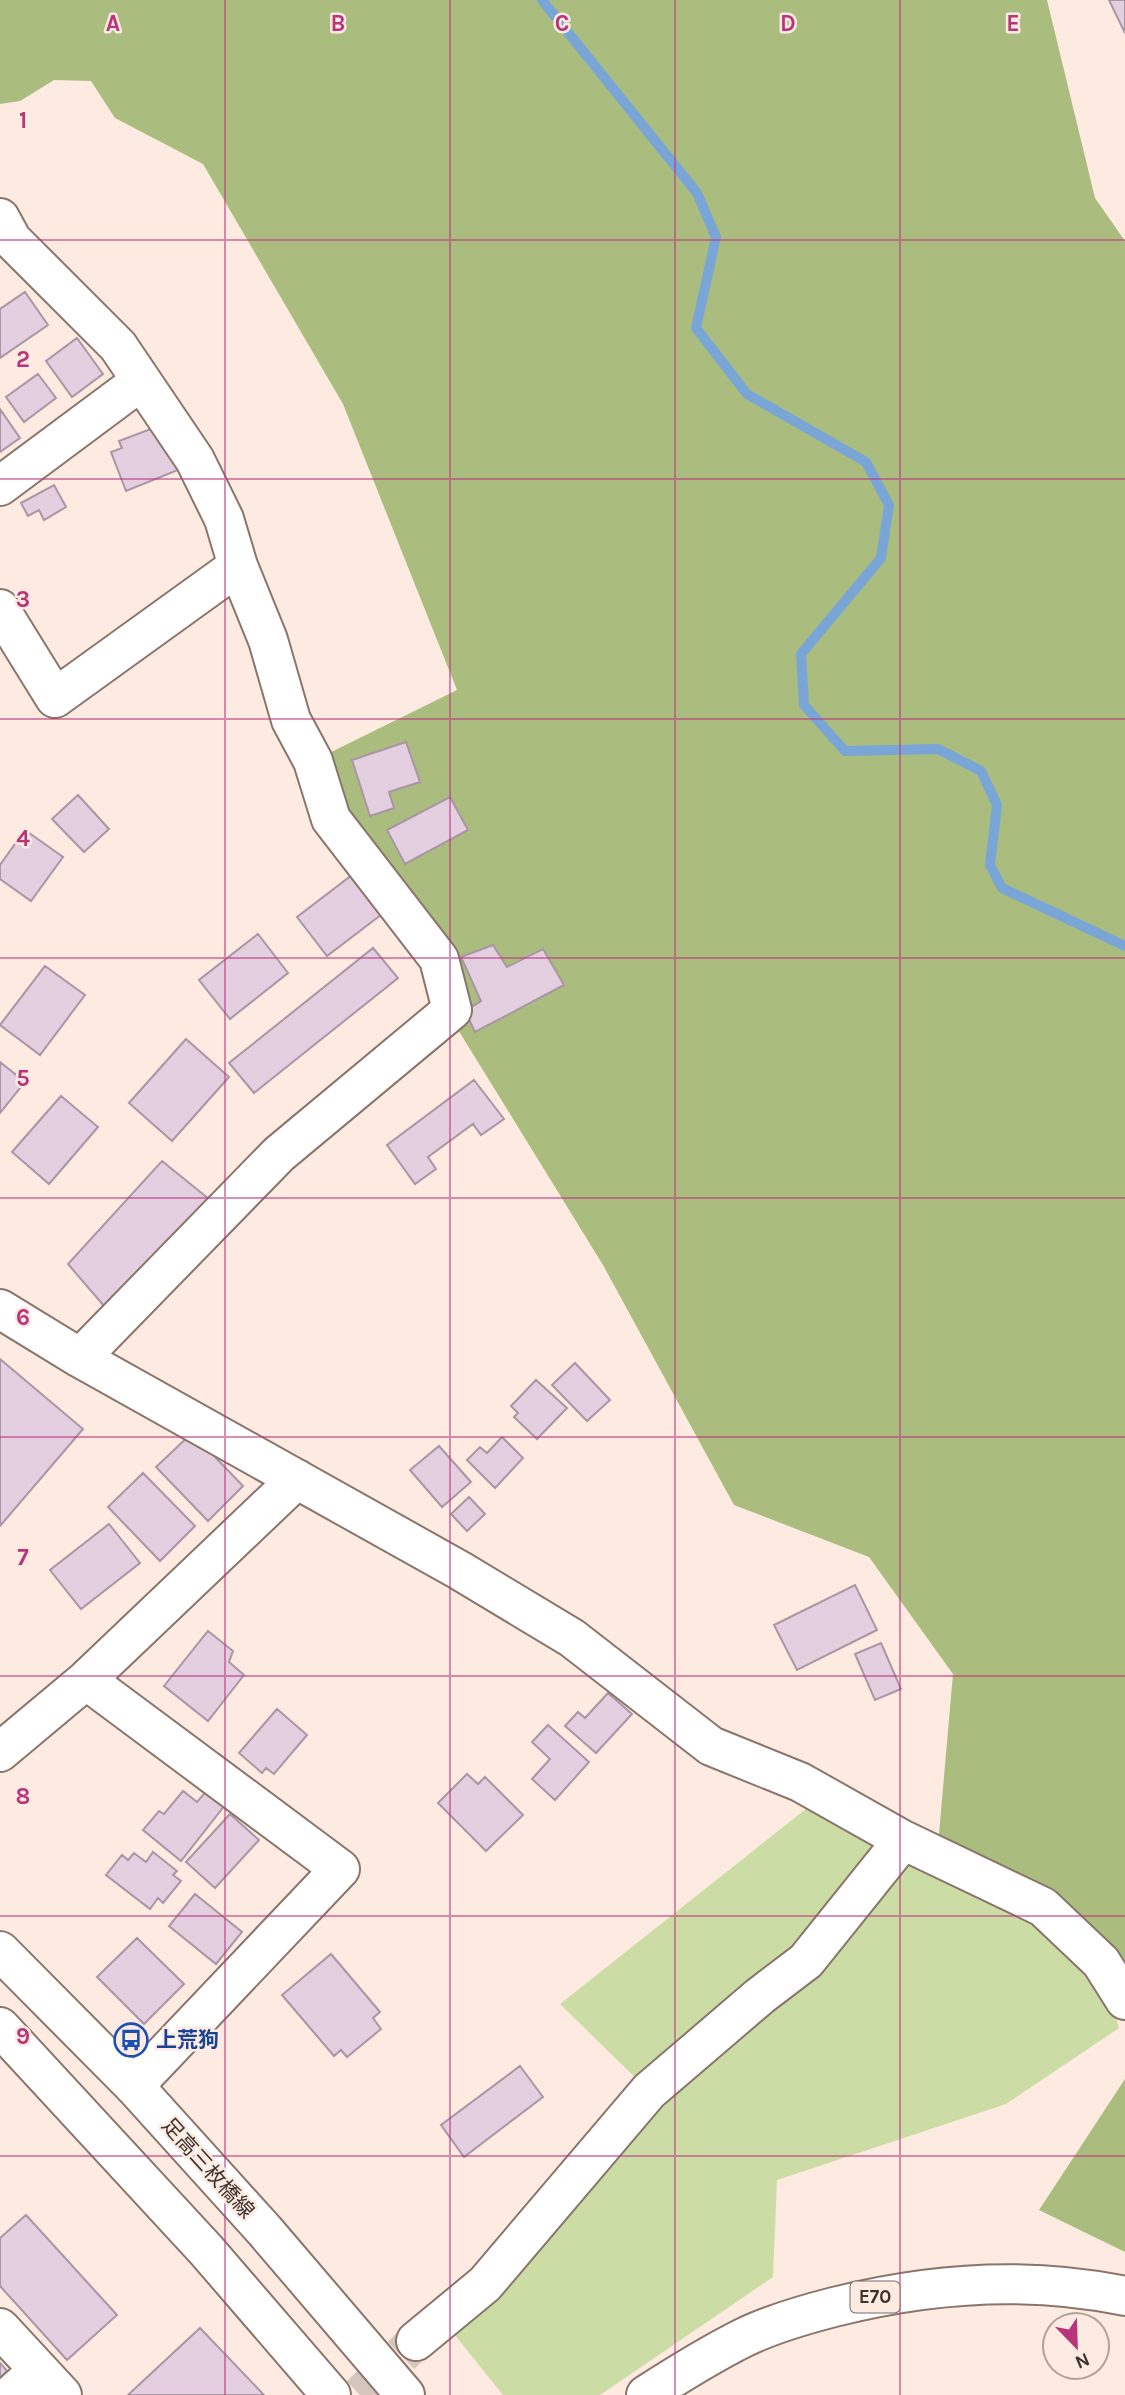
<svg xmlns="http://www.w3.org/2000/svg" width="1125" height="2395" font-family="Karla,'Noto Sans JP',sans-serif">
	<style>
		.green { fill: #cbdda5 }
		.forest { fill: #aabd7f }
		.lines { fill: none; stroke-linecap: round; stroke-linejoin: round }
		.stream { stroke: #79a6d7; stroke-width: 10 }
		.building { fill: #e3cfdf; stroke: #a996a5; stroke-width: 2 }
		.minor-tunnel { stroke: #d6c5bd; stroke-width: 38; stroke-dasharray: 38 19; stroke-linecap: butt }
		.minor-casing { stroke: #8a756b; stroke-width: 42 }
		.major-casing { stroke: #8a756b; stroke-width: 42 }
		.highway-casing { stroke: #8a756b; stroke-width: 42 }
		.minor { stroke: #fff; stroke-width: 38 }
		.major { stroke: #fff; stroke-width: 38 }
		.highway { stroke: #fff; stroke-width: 38 }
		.grid { fill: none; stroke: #b9357b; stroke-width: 2; stroke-opacity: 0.55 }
		.labels { text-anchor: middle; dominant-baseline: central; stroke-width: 5; stroke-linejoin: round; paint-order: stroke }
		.shield { fill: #fdeae1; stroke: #766a64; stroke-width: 2 }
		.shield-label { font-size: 19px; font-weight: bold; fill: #3c332f }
		.transit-label { font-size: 21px; font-weight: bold; fill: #164399; stroke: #fdeae1; text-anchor: start }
		.street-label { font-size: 21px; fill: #3c332f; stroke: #fdeae1 }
		.grid-label { font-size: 23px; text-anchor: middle; font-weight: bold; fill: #b9357b; stroke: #fdeae1; stroke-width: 5; stroke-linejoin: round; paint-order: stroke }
	</style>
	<rect width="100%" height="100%" fill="#fdeae1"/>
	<path class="green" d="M 816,1801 L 1000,1886 L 1110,1997 L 1119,2028 L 1006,2104 L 777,2180 L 773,2277 L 600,2395 L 503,2395 L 442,2319 L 649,2091 L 560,2004 Z"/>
	<path class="forest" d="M 0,0 L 1047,0 L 1095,198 L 1125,241 L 1125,1976 L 1056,1907 L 939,1834 L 953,1674 L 869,1557 L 734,1505 L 603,1265 L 452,1020 L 313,761 L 457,690 L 343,404 L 203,164 L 115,118 L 91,81 L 54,80 L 20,101 L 0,104 Z
		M 1125,2079 L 1125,2252 L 1039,2210 Z"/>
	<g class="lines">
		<path class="stream" d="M 542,0 L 697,193 L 716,237 L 696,328 L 747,394 L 866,462 L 889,505 L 881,558 L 801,654 L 804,705 L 845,751 L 938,749 L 981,771 L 997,805 L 990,865 L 1002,888 L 1125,946"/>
	</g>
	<path class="building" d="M 1109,0 L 1125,0 L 1125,33 Z
		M 25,292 L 48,325 L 0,358 L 0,309 Z
		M 77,338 L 103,374 L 72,397 L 46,361 Z
		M 38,374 L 56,398 L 24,422 L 6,397 Z
		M 0,409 L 20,438 L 0,452 Z
		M 161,425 L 178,470 L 126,491 L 111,452 L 122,448 L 119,441 Z
		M 54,485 L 66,507 L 44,520 L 39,510 L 28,516 L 21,503 Z
		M 406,742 L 420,782 L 389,792 L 394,808 L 370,816 L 352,760 Z
		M 78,795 L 109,829 L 84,852 L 52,819 Z
		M 450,797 L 468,830 L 405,864 L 387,830 Z
		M 25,830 L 63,857 L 31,901 L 0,879 L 0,865 Z
		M 356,872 L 386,911 L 327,956 L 297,917 Z
		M 258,934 L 288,973 L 230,1019 L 199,980 Z
		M 493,945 L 507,967 L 543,949 L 564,985 L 475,1032 L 465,1011 L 481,1001 L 461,957 Z
		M 373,948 L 398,978 L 254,1093 L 229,1063 Z
		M 45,966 L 85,995 L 40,1055 L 0,1025 Z
		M 186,1039 L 229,1077 L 172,1141 L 129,1103 Z
		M 0,1062 L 25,1082 L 0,1113 Z
		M 474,1080 L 504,1119 L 481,1135 L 473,1124 L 428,1157 L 436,1169 L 415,1184 L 387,1145 Z
		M 61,1096 L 98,1127 L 49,1184 L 12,1152 Z
		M 162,1161 L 209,1199 L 104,1306 L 68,1264 Z
		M 0,1359 L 83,1429 L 0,1526 Z
		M 575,1363 L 610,1400 L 587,1421 L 552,1385 Z
		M 536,1380 L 567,1408 L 537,1439 L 514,1417 L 518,1413 L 511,1406 Z
		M 192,1433 L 243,1486 L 208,1521 L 156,1467 Z
		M 502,1437 L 523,1458 L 495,1488 L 467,1460 L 480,1447 L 487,1453 Z
		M 439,1446 L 471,1482 L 442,1507 L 410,1470 Z
		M 143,1473 L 195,1526 L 160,1561 L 108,1507 Z
		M 469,1497 L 485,1514 L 467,1531 L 451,1514 Z
		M 109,1524 L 140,1563 L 81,1609 L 50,1570 Z
		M 855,1585 L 877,1630 L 797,1670 L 774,1625 Z
		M 208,1631 L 233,1651 L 229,1662 L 244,1675 L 208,1721 L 164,1686 Z
		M 881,1643 L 901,1689 L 875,1700 L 855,1654 Z
		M 608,1693 L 632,1714 L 596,1753 L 565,1726 L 578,1712 L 585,1718 Z
		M 277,1709 L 307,1735 L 274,1774 L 266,1768 L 262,1773 L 239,1753 Z
		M 548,1725 L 589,1762 L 555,1800 L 532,1779 L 550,1759 L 532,1742 Z
		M 467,1774 L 478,1784 L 485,1777 L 523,1815 L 486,1851 L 438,1803 Z
		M 211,1786 L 229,1800 L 181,1861 L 143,1830 L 159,1811 L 164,1814 L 183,1791 L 197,1802 Z
		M 230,1814 L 259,1840 L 215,1888 L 186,1862 Z
		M 153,1852 L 177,1871 L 173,1875 L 181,1881 L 163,1903 L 158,1898 L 150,1909 L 106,1875 L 122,1855 L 128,1860 L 134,1853 L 146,1862 Z
		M 195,1894 L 242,1932 L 216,1964 L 169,1926 Z
		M 137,1938 L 184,1984 L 144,2024 L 97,1977 Z
		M 331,1954 L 380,2012 L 373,2018 L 381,2029 L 347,2057 L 341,2050 L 334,2056 L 282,1995 Z
		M 520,2066 L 543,2097 L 464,2157 L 441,2125 Z
		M 26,2215 L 117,2315 L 67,2360 L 0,2286 L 0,2238 Z
		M 200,2328 L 264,2395 L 128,2395 Z
		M 0,2363 L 7,2371 L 0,2378 Z"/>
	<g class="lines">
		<path class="minor-tunnel" d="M 360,2395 L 416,2341"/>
		<defs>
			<path id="minor" d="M 0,218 L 12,240 L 118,346 L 195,460 L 224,519 L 238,566
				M 0,486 L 141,381
				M 0,609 L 55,698 L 238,566 L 268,640 L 291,720 L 313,761 L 331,819 L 439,959 L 452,1010 L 279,1154 L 80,1358
				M 0,1309 L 80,1358 L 459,1570 L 572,1638 L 711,1746 L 800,1782 L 903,1840 L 806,1961 L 760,1996 L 649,2091 L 485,2284 L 416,2341
				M 86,1680 L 340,1869 L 134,2086
				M 0,1752 L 86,1680 L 297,1479
				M 903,1840 L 1043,1907 L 1101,1962 L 1125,2000
				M 0,2328 L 62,2395
				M 11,2395 L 39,2370"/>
			<path id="major" d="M 0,1951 L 134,2086 L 265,2231 L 405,2395
				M 0,2027 L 206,2250 L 331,2395"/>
			<path id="highway" d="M 646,2395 C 677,2375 709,2355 743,2338 C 771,2324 803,2315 834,2307 C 929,2283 1029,2276 1125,2296"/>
		</defs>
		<use href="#minor" class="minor-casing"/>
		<use href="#major" class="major-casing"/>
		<use href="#highway" class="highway-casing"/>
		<use href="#minor" class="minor"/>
		<use href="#major" class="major"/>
		<use href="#highway" class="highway"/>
	</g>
	<path class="grid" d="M 225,0 L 225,2395M 450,0 L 450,2395M 675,0 L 675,2395M 900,0 L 900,2395M 0,240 L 1125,240M 0,479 L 1125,479M 0,719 L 1125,719M 0,958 L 1125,958M 0,1198 L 1125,1198M 0,1437 L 1125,1437M 0,1676 L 1125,1676M 0,1916 L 1125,1916M 0,2156 L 1125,2156"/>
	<defs>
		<symbol id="bus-ring" viewBox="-11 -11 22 22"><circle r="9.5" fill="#fdeae1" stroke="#1a4fb4" stroke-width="1.5"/><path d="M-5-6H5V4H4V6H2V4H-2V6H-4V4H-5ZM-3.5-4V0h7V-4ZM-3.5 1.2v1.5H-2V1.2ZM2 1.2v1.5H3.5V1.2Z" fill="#1a4fb4"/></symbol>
	</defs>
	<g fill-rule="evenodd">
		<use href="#bus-ring" x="112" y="2021" width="38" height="38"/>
	</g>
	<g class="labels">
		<rect class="shield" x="850.5" y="2281.5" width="49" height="31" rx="5"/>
		<g class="shield-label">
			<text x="875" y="2297">E70</text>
		</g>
		<g class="transit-label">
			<text x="156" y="2040">上荒狗</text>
		</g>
		<g class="street-label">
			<text transform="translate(208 2168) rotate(48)">足高三枚橋線</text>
		</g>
	</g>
	<g class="grid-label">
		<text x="113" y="31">A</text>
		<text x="338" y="31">B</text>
		<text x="562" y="31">C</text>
		<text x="788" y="31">D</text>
		<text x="1013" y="31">E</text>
		<text x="23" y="128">1</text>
		<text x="23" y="367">2</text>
		<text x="23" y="607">3</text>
		<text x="23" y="846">4</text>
		<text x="23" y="1086">5</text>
		<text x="23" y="1325">6</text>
		<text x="23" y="1565">7</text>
		<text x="23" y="1804">8</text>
		<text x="23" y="2044">9</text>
	</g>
	<g transform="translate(1076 2346) rotate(157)"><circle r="33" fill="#fdeae1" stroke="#b0a19a" stroke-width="2"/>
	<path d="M0-5L12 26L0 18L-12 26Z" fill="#b9357b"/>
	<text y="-10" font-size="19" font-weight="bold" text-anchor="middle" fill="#3c332f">N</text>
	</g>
</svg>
